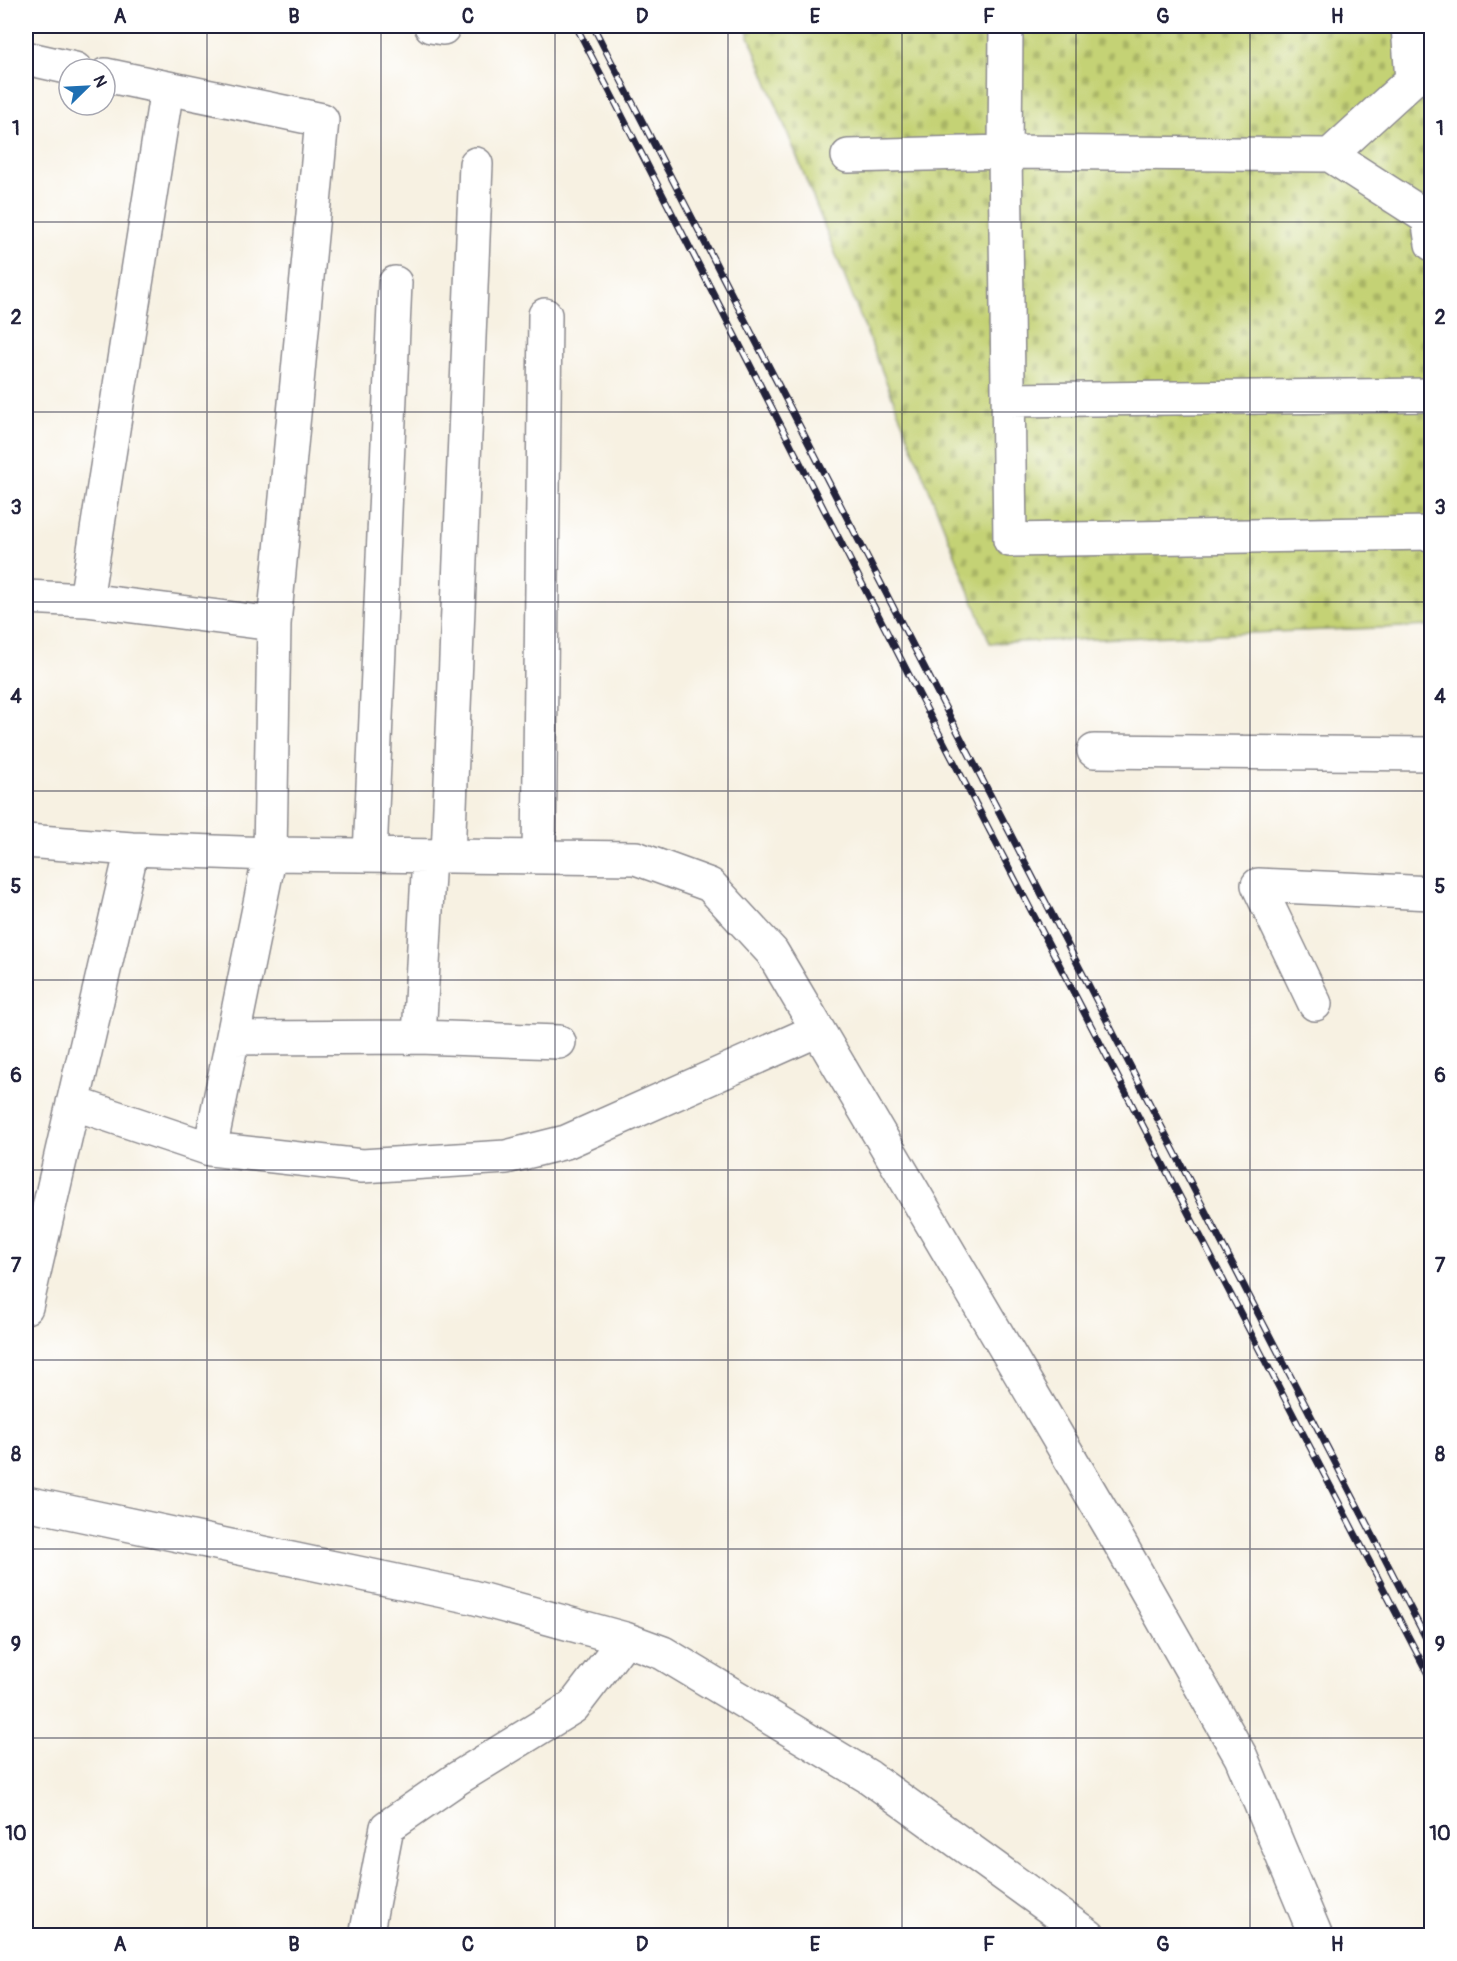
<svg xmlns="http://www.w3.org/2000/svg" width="1457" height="1961" font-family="Pangolin,sans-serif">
<defs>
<pattern id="cemetery-stones" width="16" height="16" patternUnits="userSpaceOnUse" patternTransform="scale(1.5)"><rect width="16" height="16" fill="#c4d274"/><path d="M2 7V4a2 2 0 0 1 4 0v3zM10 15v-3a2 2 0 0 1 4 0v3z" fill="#a8b465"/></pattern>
</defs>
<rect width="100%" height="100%" fill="#fff"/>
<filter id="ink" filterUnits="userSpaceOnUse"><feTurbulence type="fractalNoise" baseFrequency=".0167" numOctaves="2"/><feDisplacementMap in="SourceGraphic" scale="12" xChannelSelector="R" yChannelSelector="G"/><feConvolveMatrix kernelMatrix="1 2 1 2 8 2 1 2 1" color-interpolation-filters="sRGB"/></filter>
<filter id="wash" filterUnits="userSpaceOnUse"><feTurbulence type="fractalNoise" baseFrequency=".008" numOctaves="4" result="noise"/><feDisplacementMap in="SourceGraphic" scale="24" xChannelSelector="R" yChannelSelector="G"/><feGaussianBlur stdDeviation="1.35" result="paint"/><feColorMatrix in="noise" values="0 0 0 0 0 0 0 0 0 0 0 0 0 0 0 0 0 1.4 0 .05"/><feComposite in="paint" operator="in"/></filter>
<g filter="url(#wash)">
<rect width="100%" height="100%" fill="#f7f1e2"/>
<path fill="url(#cemetery-stones)" stroke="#737a58" stroke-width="1.5" d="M745,26H1431V626L990,643Z"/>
</g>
<g filter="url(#ink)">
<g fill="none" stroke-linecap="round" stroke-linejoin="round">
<defs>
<path id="minor" d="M431,26L443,28
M1006,26L1005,152L1010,540L1432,533
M1408,26L1412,80
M26,58L75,69
M105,75L322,120L274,624L270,854L210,1149
M1412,80L1330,155L1428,218L1432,244
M848,156L1005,152L1330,155
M1010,400L1432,395
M26,597L86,600L274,624
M86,600L167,88
M1094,751L1432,754
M26,841L132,849L270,854L636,858L710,885L772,952L1110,1526L1241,1757L1316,1936
M370,855L395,283
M448,856L476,164
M539,857L545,315
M1315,1004L1258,885L1432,893
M419,1037L429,856
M233,1038L419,1037L559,1042
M73,1103L210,1149L362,1166L506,1157L566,1142L818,1030
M26,1307L132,849
M26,1503L472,1597L625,1639L663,1653L869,1777L1089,1936
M366,1936L387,1827L458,1778L573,1707L625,1639"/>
</defs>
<use href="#minor" stroke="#8c8a8e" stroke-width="36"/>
<use href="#minor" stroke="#fff" stroke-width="33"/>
<defs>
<path id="rail" d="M576,26L927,710L1432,1682
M593,26L1432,1650"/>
</defs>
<use href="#rail" stroke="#22223b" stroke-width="7"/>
<use href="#rail" stroke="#fff" stroke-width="4.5" stroke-dasharray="14" stroke-linecap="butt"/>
</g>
</g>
<path fill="none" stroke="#22223b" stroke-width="1.5" stroke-opacity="0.55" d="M207,26V1936M381,26V1936M555,26V1936M728,26V1936M902,26V1936M1076,26V1936M1250,26V1936M26,222H1432M26,412H1432M26,602H1432M26,791H1432M26,980H1432M26,1170H1432M26,1360H1432M26,1549H1432M26,1738H1432"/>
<rect width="1457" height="1961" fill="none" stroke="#fff" stroke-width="66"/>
<g transform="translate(87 87) rotate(66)"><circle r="28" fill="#ffffff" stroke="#a7a7b1" stroke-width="1.5"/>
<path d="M0-4.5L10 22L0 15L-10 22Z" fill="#1f6fb2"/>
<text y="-9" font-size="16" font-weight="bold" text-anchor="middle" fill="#22223b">N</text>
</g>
<rect x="33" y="33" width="1391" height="1895" fill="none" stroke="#22223b" stroke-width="2"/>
<g font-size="20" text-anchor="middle" font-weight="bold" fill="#22223b">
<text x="120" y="23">A</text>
<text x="294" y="23">B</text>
<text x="468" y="23">C</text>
<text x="642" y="23">D</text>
<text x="815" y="23">E</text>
<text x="989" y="23">F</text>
<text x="1163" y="23">G</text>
<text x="1337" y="23">H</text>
<text x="16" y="135">1</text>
<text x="1440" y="135">1</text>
<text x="16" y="324">2</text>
<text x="1440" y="324">2</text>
<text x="16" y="514">3</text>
<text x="1440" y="514">3</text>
<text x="16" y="703">4</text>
<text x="1440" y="703">4</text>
<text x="16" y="893">5</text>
<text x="1440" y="893">5</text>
<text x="16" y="1082">6</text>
<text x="1440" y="1082">6</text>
<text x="16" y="1272">7</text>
<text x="1440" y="1272">7</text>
<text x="16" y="1461">8</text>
<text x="1440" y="1461">8</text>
<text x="16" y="1651">9</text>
<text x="1440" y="1651">9</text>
<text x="16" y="1840">10</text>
<text x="1440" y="1840">10</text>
<text x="120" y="1951">A</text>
<text x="294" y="1951">B</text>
<text x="468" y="1951">C</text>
<text x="642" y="1951">D</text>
<text x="815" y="1951">E</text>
<text x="989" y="1951">F</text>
<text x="1163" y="1951">G</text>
<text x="1337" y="1951">H</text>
</g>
</svg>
